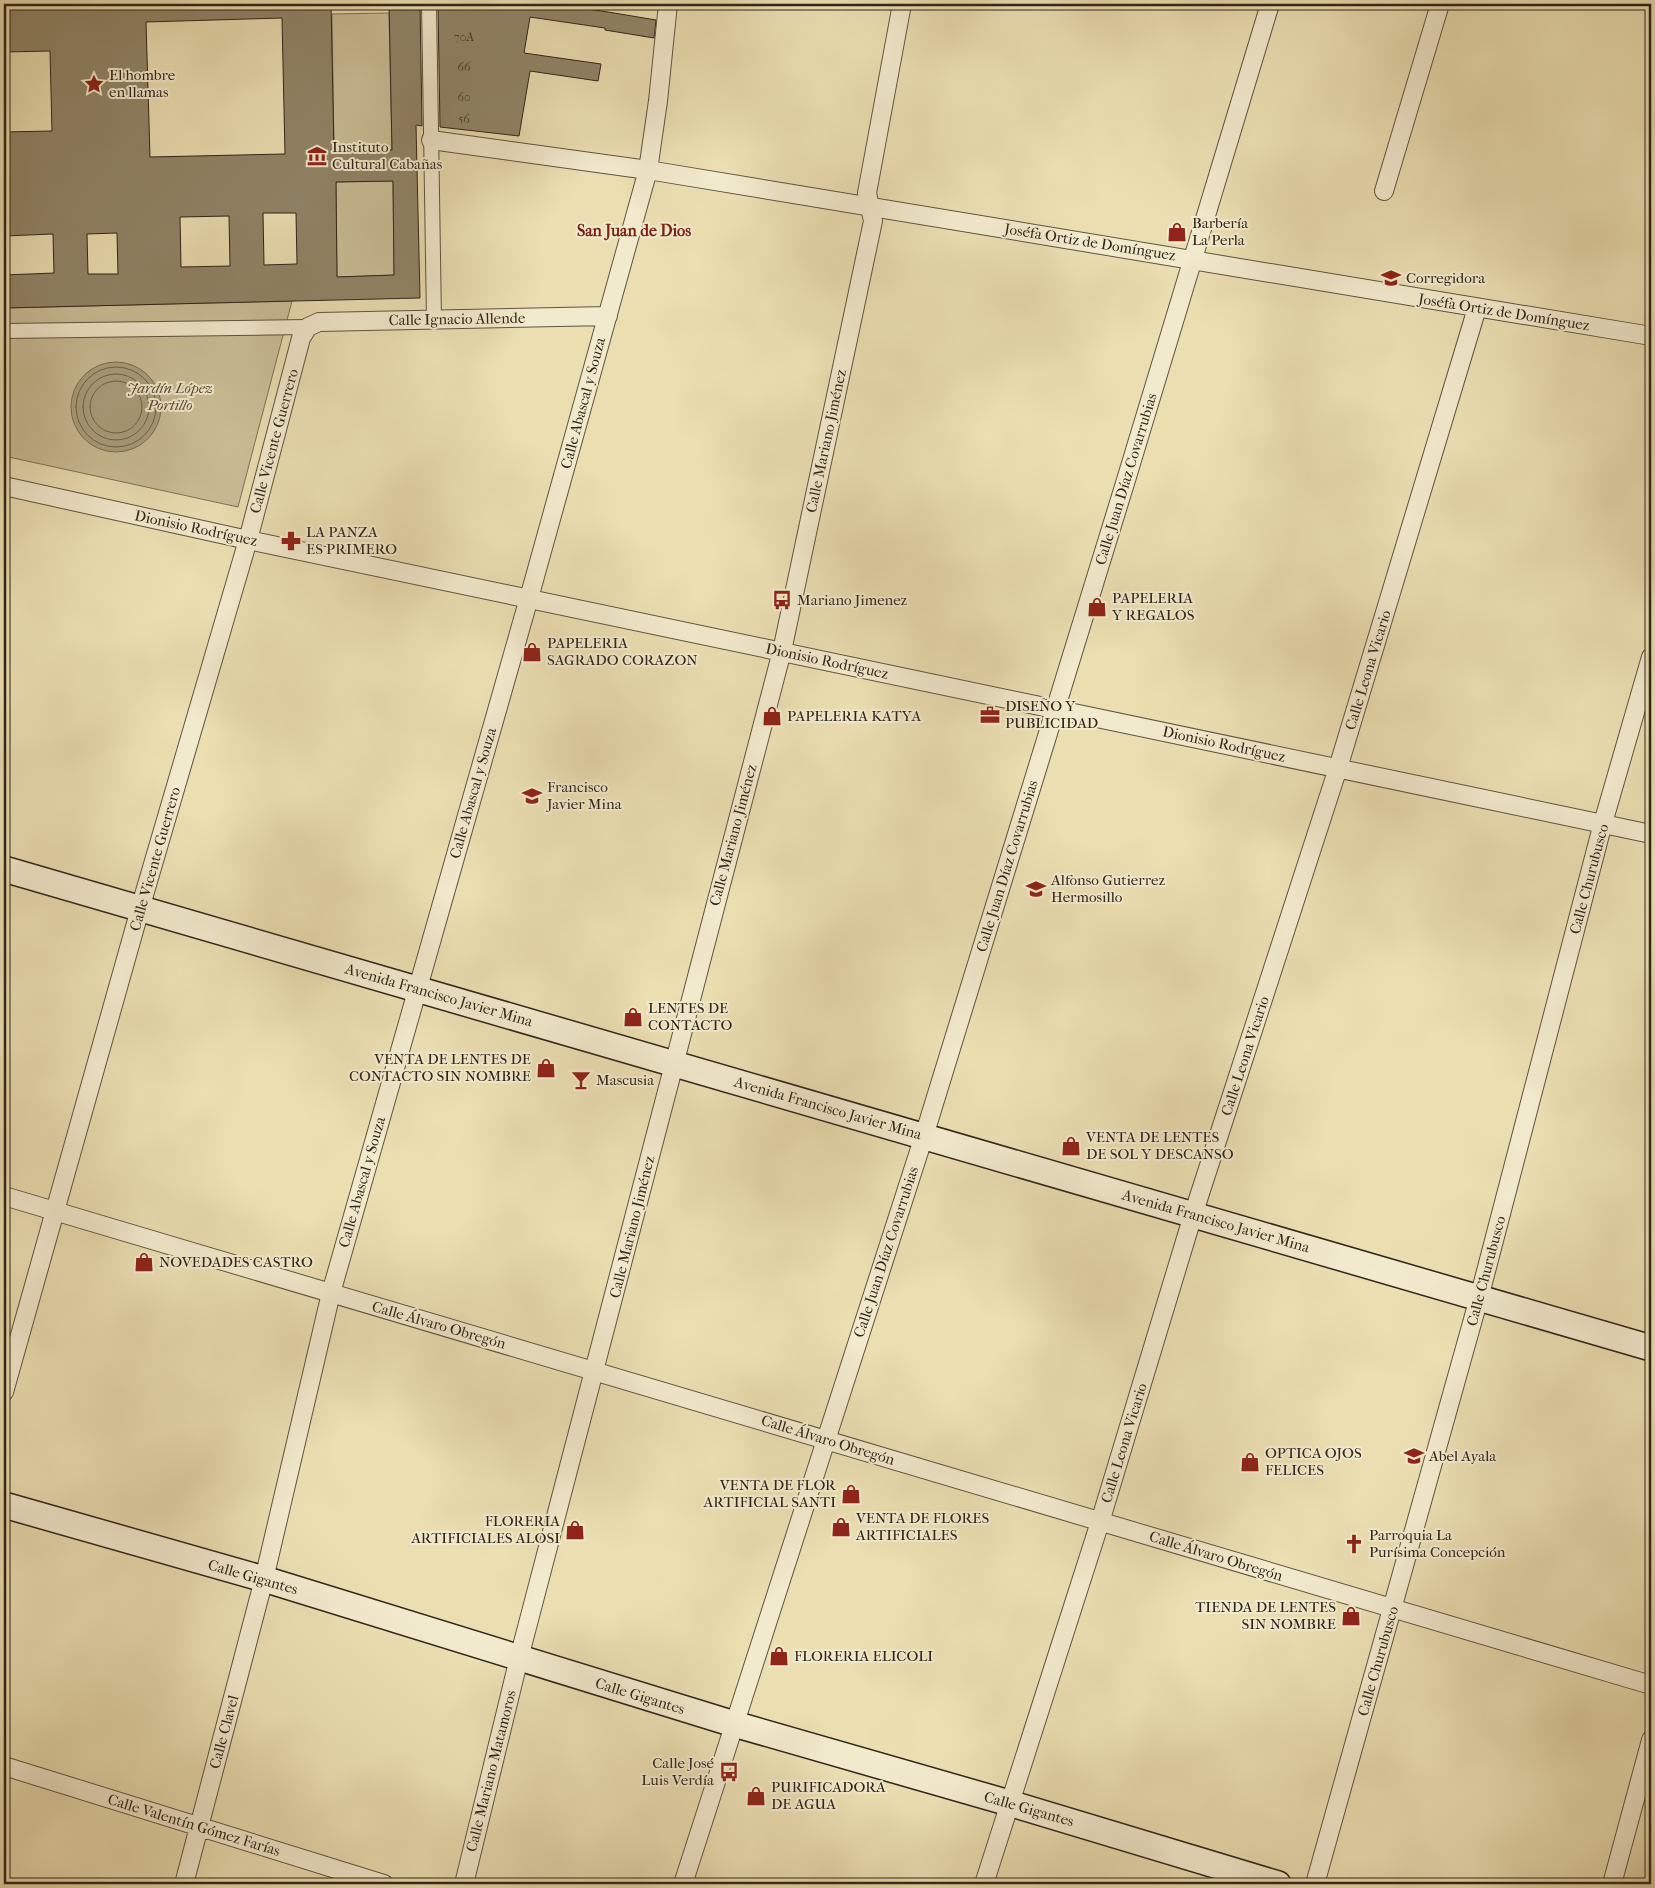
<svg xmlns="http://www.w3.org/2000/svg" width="1655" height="1888" font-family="'IM FELL French Canon',serif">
<rect width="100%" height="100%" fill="#ebdfb2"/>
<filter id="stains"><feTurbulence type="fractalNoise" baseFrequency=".004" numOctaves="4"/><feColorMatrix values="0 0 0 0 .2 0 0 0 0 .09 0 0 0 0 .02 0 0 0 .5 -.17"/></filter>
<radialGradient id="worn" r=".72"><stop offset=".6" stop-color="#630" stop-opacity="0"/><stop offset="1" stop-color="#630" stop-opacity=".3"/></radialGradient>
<path fill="#cbbf98" stroke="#7d7258" d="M389,13L392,150L334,151L332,14Z
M393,181L394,275L337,277L336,182Z
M292,301L238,507L4,456V308Z"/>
<path fill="#aba07e" stroke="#796f56" d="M71 407a45 45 0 1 1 90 0a45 45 0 1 1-90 0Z"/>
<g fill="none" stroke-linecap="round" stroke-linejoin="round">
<path stroke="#6d624c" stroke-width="1" d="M76 407a40 40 0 1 1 80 0a40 40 0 1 1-80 0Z
M83 407a33 33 0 1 1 66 0a33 33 0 1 1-66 0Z
M90 407a26 26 0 1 1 52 0a26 26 0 1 1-52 0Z"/>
</g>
<path fill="#918669" stroke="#2f2519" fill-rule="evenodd" d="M4,4H53V9L141,8V4H331L334,151L392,150L389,4H420L422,126L416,125L420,298L4,308V275L54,273L53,234L4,236V132L52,131L50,51L4,52ZM282,18L285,154L150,157L146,22ZM393,181L394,275L337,277L336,182ZM263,213H296L297,264L264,265ZM229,216L230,266L181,267L180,217ZM117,233L118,274H88L87,234Z
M438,4H554L608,12L656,20L654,38L605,30V28L530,17L524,53L601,64L598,81L530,71L519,136L440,127Z"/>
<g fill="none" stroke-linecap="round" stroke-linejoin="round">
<defs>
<path id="pedestrian" d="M429,4L434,320
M4,331L308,327"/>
<path id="minor" d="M431,140L648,170L1651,336
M1384,191L1440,4
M4,486L248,540L1651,834
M4,1196L1651,1685
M4,1392L144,895L248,540L301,338L308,327L319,322L608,316
M4,1766L384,1884
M184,1884L264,1579L331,1293L529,598L648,170L658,101L668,4
M464,1884L519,1658L782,651L873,221L867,193L902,4
M683,1884L924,1136L1126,480L1270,4
M984,1884L1100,1522L1193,1215L1338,768L1477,308
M1315,1884L1479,1298L1603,823L1651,657
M1612,1884L1651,1740"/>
<path id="secondary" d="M4,869L1651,1348
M4,1505L264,1579L734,1724L1009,1803L1278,1884"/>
</defs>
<use href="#pedestrian" stroke="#5e543f" stroke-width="16"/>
<use href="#minor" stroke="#5e543f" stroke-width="20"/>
<use href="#secondary" stroke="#2f2519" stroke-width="28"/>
<use href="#pedestrian" stroke="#f2eacd" stroke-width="14"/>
<use href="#minor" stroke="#f2eacd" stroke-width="18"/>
<use href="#secondary" stroke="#f2eacd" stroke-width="25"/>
</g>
<defs>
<symbol id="sight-bare" viewBox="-9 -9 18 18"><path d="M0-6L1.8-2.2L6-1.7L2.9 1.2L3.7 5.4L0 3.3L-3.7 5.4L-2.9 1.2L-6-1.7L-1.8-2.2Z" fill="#8f2418" stroke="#f2eacd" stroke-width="2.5" paint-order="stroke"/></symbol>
<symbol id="museum-bare" viewBox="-9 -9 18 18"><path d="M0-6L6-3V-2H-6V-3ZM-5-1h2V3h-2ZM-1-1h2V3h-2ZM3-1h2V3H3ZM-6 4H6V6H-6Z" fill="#8f2418" stroke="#f2eacd" stroke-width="2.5" paint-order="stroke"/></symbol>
<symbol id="shop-bare" viewBox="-9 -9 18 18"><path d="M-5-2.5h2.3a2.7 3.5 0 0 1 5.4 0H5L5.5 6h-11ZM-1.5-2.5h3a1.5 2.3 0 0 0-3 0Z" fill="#8f2418" stroke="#f2eacd" stroke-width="2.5" paint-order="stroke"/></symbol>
<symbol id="school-bare" viewBox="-9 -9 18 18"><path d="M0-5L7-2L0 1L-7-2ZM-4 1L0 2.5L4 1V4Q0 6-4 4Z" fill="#8f2418" stroke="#f2eacd" stroke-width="2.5" paint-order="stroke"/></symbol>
<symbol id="pharmacy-bare" viewBox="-9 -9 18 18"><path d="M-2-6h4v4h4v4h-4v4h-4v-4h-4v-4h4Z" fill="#8f2418" stroke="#f2eacd" stroke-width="2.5" paint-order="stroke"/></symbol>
<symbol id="bus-bare" viewBox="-9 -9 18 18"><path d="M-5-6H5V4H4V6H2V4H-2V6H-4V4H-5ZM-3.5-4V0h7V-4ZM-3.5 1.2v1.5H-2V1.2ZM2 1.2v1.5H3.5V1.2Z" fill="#8f2418" stroke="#f2eacd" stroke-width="2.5" paint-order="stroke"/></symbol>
<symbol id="office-bare" viewBox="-9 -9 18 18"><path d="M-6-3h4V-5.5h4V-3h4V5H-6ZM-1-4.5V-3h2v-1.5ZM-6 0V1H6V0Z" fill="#8f2418" stroke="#f2eacd" stroke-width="2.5" paint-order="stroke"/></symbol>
<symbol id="bar-bare" viewBox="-9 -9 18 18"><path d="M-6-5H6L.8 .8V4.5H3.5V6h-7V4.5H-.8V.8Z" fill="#8f2418" stroke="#f2eacd" stroke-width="2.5" paint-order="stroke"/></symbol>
<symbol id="church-bare" viewBox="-9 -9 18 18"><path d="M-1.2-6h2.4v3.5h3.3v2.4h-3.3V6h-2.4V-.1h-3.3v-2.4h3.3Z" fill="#8f2418" stroke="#f2eacd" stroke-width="2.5" paint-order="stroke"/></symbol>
</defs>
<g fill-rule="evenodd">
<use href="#sight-bare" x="80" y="70" width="28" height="28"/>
<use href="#museum-bare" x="303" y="142" width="28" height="28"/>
<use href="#shop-bare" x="1163" y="218" width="28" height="28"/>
<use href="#school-bare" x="1377" y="264" width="28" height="28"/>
<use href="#pharmacy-bare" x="277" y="527" width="28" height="28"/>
<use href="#bus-bare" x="768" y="586" width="28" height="28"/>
<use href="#shop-bare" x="1083" y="593" width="28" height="28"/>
<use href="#shop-bare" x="518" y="638" width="28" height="28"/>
<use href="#office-bare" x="976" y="701" width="28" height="28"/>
<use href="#shop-bare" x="758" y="702" width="28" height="28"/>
<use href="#school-bare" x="518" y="782" width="28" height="28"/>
<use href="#school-bare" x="1022" y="875" width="28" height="28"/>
<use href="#shop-bare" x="619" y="1003" width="28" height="28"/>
<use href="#shop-bare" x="532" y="1054" width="28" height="28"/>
<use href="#bar-bare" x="567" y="1066" width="28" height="28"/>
<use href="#shop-bare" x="1057" y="1132" width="28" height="28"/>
<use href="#shop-bare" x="130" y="1248" width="28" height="28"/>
<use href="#school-bare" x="1400" y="1442" width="28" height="28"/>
<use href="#shop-bare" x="1236" y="1448" width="28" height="28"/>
<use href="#shop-bare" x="837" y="1480" width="28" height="28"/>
<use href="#shop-bare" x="827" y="1513" width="28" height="28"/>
<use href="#shop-bare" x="561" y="1516" width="28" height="28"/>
<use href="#church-bare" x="1340" y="1530" width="28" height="28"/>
<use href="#shop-bare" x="1337" y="1602" width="28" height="28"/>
<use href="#shop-bare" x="765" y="1642" width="28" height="28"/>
<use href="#bus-bare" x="715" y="1758" width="28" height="28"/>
<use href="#shop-bare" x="742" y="1782" width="28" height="28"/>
</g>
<g text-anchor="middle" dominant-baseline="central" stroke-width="4" stroke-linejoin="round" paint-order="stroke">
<g font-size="12" fill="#483d2d">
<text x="464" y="37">70A</text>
<text x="464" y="67">66</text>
<text x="464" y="97">60</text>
<text x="464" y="119">56</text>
</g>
<g font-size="15" fill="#2f2519" stroke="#f2eacd" text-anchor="start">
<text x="109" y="75">El hombre<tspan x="109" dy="17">en llamas</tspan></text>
<text x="332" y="147">Instituto<tspan x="332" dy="17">Cultural Cabañas</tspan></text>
<text x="1192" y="223">Barbería<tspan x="1192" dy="17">La Perla</tspan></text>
<text x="1406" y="278">Corregidora</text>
<text x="306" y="532">LA PANZA<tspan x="306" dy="17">ES PRIMERO</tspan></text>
<text x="1112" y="598">PAPELERIA<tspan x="1112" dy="17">Y REGALOS</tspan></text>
<text x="797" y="600">Mariano Jimenez</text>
<text x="547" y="643">PAPELERIA<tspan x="547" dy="17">SAGRADO CORAZON</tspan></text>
<text x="1005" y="706">DISEÑO Y<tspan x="1005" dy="17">PUBLICIDAD</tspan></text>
<text x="787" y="716">PAPELERIA KATYA</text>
<text x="547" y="787">Francisco<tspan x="547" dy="17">Javier Mina</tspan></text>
<text x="1051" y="880">Alfonso Gutierrez<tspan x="1051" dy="17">Hermosillo</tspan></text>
<text x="648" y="1008">LENTES DE<tspan x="648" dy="17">CONTACTO</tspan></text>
<text x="531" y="1059" text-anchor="end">VENTA DE LENTES DE<tspan x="531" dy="17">CONTACTO SIN NOMBRE</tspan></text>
<text x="596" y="1080">Mascusia</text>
<text x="1086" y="1137">VENTA DE LENTES<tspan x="1086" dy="17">DE SOL Y DESCANSO</tspan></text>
<text x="159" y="1262">NOVEDADES CASTRO</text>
<text x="1265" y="1453">OPTICA OJOS<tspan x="1265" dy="17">FELICES</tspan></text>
<text x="1429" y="1456">Abel Ayala</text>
<text x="836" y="1485" text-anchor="end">VENTA DE FLOR<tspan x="836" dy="17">ARTIFICIAL SANTI</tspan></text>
<text x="856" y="1518">VENTA DE FLORES<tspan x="856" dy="17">ARTIFICIALES</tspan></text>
<text x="560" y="1521" text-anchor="end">FLORERIA<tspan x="560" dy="17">ARTIFICIALES ALOSI</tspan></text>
<text x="1369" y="1535">Parroquia La<tspan x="1369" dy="17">Purísima Concepción</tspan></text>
<text x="1336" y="1607" text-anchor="end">TIENDA DE LENTES<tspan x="1336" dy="17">SIN NOMBRE</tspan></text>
<text x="794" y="1656">FLORERIA ELICOLI</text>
<text x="714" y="1763" text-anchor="end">Calle José<tspan x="714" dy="17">Luis Verdía</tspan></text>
<text x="771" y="1787">PURIFICADORA<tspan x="771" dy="17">DE AGUA</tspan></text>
</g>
<g font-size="15" fill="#2f2519" stroke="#f2eacd">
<text transform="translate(1090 242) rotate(9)">Joséfa Ortiz de Domínguez</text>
<text transform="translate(1504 312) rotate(9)">Joséfa Ortiz de Domínguez</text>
<text transform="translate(457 319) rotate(-1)">Calle Ignacio Allende</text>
<text transform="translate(583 403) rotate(-75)">Calle Abascal y Souza</text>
<text transform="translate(274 441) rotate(-75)">Calle Vicente Guerrero</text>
<text transform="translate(826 441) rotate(-78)">Calle Mariano Jiménez</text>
<text transform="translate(1126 479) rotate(-73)">Calle Juan Díaz Covarrubias</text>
<text transform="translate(196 528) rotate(12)">Dionisio Rodríguez</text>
<text transform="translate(827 661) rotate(12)">Dionisio Rodríguez</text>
<text transform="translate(1368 670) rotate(-73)">Calle Leona Vicario</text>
<text transform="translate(1224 744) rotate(12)">Dionisio Rodríguez</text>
<text transform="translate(473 793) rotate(-74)">Calle Abascal y Souza</text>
<text transform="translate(733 835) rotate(-75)">Calle Mariano Jiménez</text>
<text transform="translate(155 859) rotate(-74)">Calle Vicente Guerrero</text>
<text transform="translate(1007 866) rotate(-73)">Calle Juan Díaz Covarrubias</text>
<text transform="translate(1589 879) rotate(-75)">Calle Churubusco</text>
<text transform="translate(439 995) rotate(16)">Avenida Francisco Javier Mina</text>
<text transform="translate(1245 1056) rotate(-72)">Calle Leona Vicario</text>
<text transform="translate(828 1108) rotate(16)">Avenida Francisco Javier Mina</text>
<text transform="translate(362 1182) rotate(-74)">Calle Abascal y Souza</text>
<text transform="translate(1216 1221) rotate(16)">Avenida Francisco Javier Mina</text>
<text transform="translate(632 1227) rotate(-76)">Calle Mariano Jiménez</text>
<text transform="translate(886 1252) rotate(-72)">Calle Juan Díaz Covarrubias</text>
<text transform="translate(1486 1271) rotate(-75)">Calle Churubusco</text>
<text transform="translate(439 1325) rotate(16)">Calle Álvaro Obregón</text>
<text transform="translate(828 1440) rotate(17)">Calle Álvaro Obregón</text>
<text transform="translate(1124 1443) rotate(-73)">Calle Leona Vicario</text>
<text transform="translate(1216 1556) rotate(17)">Calle Álvaro Obregón</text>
<text transform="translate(253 1577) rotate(16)">Calle Gigantes</text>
<text transform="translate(1378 1661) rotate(-74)">Calle Churubusco</text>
<text transform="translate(640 1696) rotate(17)">Calle Gigantes</text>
<text transform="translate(224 1732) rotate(-75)">Calle Clavel</text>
<text transform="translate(491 1771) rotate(-76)">Calle Mariano Matamoros</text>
<text transform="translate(1029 1809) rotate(16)">Calle Gigantes</text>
<text transform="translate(194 1825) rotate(17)">Calle Valentín Gómez Farías</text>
</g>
<g font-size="15" font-style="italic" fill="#564c39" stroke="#f2eacd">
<text x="170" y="388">Jardín López<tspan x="170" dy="17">Portillo</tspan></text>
</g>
<g font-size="16" font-weight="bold" fill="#7a1f14" stroke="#f2eacd">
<text x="634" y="230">San Juan de Dios</text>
</g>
</g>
<rect width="1655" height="1888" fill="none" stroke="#ebdfb2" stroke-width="20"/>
<rect x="5" y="5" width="1645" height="1878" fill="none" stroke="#2f2519" stroke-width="2.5"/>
<rect x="10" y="10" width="1635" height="1868" fill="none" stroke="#2f2519"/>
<rect width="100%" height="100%" filter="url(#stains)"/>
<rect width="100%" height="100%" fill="url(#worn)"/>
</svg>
